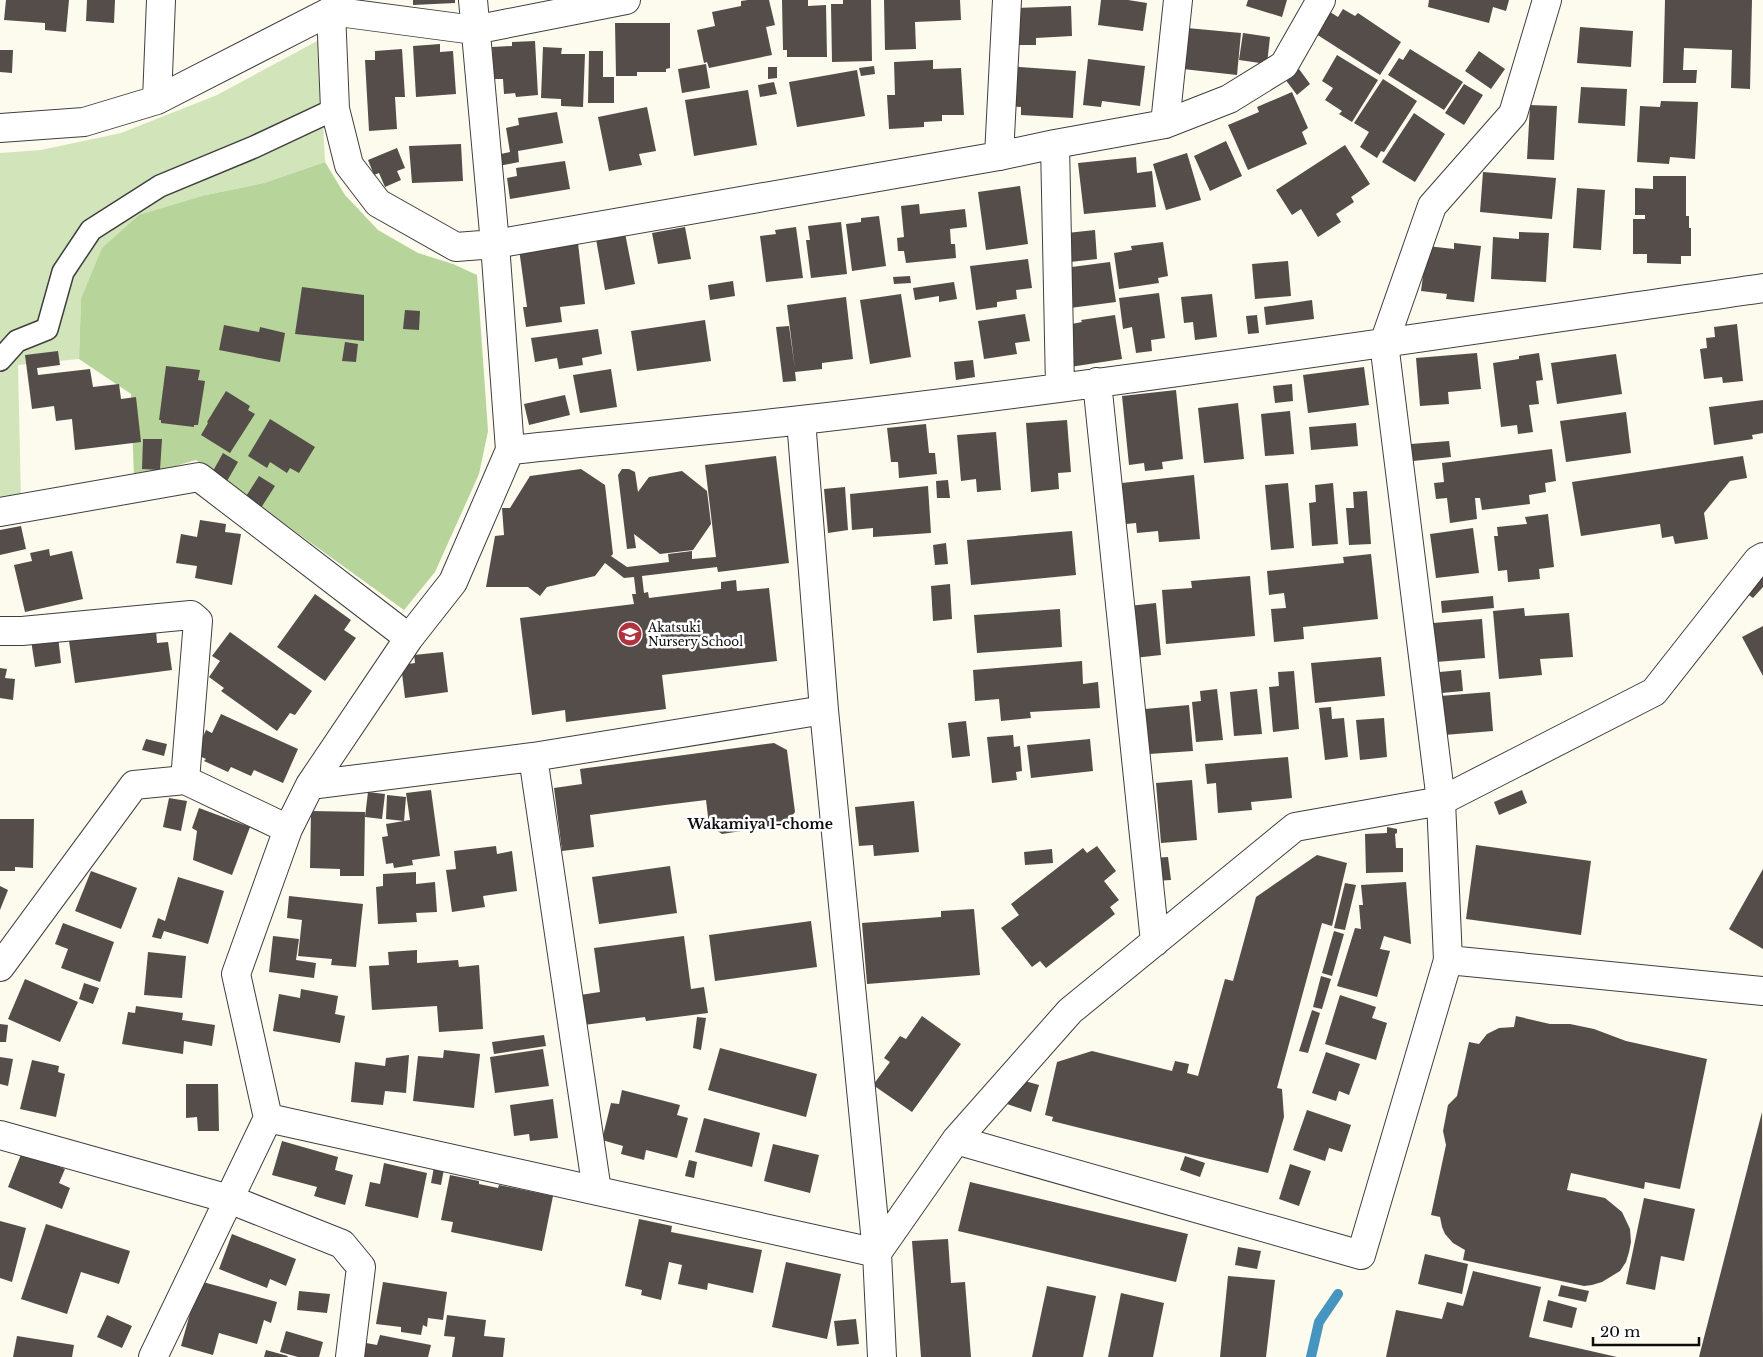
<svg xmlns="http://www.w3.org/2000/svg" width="1763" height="1357" font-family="'Libre Baskerville',serif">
<rect width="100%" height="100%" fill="#fdfaee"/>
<path fill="#d2e5ba" d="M319,40L325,162L264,183L206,195L81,299L79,359L18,365L21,499L0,502V153L41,150L121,133L217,95Z"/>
<path fill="#b7d49b" d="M325,162L345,195L378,230L418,253L453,264L477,275L488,431L479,474L435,572L404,610L196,460L134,478L131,394L79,359L81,299L102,248L139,215L206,195L264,183Z"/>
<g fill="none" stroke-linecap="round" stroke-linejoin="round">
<path stroke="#4595c0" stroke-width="10" d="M1311,1357L1319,1322L1338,1294"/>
</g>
<path fill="#544d4a" d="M6,0H69L66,32L45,30V23L4,20Z
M87,0H115L114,23L86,21Z
M413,0H455V3L413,5Z
M748,0H769L775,25L766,27L772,55L709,68L707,62L704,63L697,30L715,26L712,12L741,6V1Z
M782,0H808V6L826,5L827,57H787V50H783Z
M843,0H871L872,61L832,62L831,4H843Z
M884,0H960L961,20L915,22L916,49L885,50Z
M1101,0H1128L1147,3L1143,31L1098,25Z
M1248,0H1287L1282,17L1246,6Z
M1429,0H1509L1506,11L1493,7L1489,23L1428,7Z
M1665,0H1752L1750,89L1731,88L1732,50L1684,48L1683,70H1697L1696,83H1663Z
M1071,6L1072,36L1036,38V45H1015L1014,8Z
M1343,9L1355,16L1358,13L1401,42L1380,75L1316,34L1330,12L1338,17Z
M615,23H670V68L666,69V72H637V76H616Z
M1580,27L1633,31L1631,67L1577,63Z
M1187,28L1241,33L1237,75L1183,69Z
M1243,33L1270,37L1267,64L1239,60Z
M535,41L538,95L516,97L515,93L504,94L503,79H494L492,47L512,46V42Z
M440,44V52L453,51L456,94L416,97L413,46Z
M543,47L562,48L561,54H585L583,107L561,106V99L541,98Z
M402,49L405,97H395L397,129L369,131L365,60H375V51Z
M1410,49L1463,82L1444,110L1388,75L1399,58L1403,60Z
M0,50H13L12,73L0,72Z
M589,51H603V77H614V103H588Z
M1479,51L1505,69L1491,89L1465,71Z
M1337,55L1378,80L1352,122L1339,114L1342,111L1325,100L1333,88L1322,81Z
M1088,59L1145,66L1140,106L1102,101L1101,107L1083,105Z
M933,60V69L961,68L964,115H942V121L924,122V127L889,129L887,95H895L894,62Z
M706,64L710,88L682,93L678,69Z
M874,66L875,74L861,76L859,68Z
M1004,66L1076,71L1073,118L1021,115V107L1002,106Z
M768,67H777V78L768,79Z
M1299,69L1310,84L1297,95L1285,79Z
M857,70L865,116L797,127L789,82Z
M1383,79L1417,101L1384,152L1381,151L1377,158L1360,147L1369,132L1354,123Z
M774,82L777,94L760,97L758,85Z
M1464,84L1483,95L1464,125L1445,113Z
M1581,87L1627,89L1625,126L1578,123Z
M748,90L757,145L694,156L685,100Z
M1292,92L1308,128L1302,132L1307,144L1248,170L1228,125L1259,112L1257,107Z
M1661,101L1698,102L1695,159L1670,157L1669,164L1637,162L1640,106L1660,107Z
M1530,105L1557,106L1554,160L1527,159Z
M647,107L656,151L639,154L642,165L609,171L598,117Z
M557,112L563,143L518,151L519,162L494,167L492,156L510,152L506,128L519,125L518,118Z
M1414,113L1445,134L1415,182L1382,162Z
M1226,141L1242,176L1210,191L1194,156Z
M461,144L463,181L412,183L409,146Z
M1345,145L1370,184L1351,197L1354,202L1336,214L1341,222L1318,237L1301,209L1292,215L1276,190Z
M397,148L405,168L397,171L401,180L385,187L379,173L374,175L368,160Z
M1187,153L1201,200L1166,210L1153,164Z
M1136,157L1137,173L1152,171L1156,207L1084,214L1078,163Z
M565,161L570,189L510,199L507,178L517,176L516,168Z
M1483,172L1556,178L1552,219L1480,212Z
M1653,176H1686V216H1689V228H1691V256H1681V264L1647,263V254H1633V219H1645V215H1635V188L1653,189Z
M1020,186L1028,244L986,250L978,192Z
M1577,188L1605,190L1601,250L1573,248Z
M919,204L920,214L965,209L967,227L950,229L951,244H955L956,258L906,263L904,251H898L897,238L904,237L901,206Z
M879,216L886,266L852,271L846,224L861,222V218Z
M841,222L847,274L811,278L806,240H810L808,226Z
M685,227L691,259L658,264L652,233Z
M796,227L803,278L766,282L760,236L776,234L775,230Z
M1095,230L1097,259L1070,262L1067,233Z
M1519,232L1549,233L1546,282L1491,279L1493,237L1519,239Z
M625,233L635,284L605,290L596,239Z
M1163,242L1168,276L1158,278L1159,283L1119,289L1114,253L1132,250L1131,246Z
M578,243L585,304L560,307L562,322L526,327L523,307H527L519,249Z
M1454,243L1481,246L1474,302L1446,299L1447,294L1421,291L1427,246L1454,249Z
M1028,259L1032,288L1016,290L1017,299L997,302V307L976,310L970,266Z
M1288,261L1291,296L1255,299L1252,264Z
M1110,262L1116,302L1070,308L1064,268Z
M910,276L911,283L894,284L893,277Z
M733,281L735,296L710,300L708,285Z
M954,282L957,299L939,302V296L915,300L913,288Z
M302,287L364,295V341L295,334Z
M1159,293L1165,338L1151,340L1152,351L1136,353L1132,327L1123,329L1119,298Z
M901,294L911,357L870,364L860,300Z
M1212,294L1217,337L1195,340L1193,322L1184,323L1181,297Z
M846,297L853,359L822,363V369L795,372L796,381L783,382L776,327L789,326L795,369L787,305Z
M1312,300L1314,319L1266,325L1264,307Z
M405,310L420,311L419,330L403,329Z
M1025,314L1030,341L1015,343L1017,354L984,359L978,321Z
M1115,315L1122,359L1070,367L1061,326L1082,322L1081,320Z
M1257,315L1259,333L1248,334L1246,316Z
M705,320L711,361L637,371L631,331Z
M1737,324L1743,381L1723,383L1722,377L1704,379L1700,349L1707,348L1706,338L1715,337L1714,327Z
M224,325L259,332L260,327L285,333L280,362L219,350Z
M598,329L602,354L582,358L583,365L559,369L557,358L535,362L531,338Z
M345,342L358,344L356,362L342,361Z
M58,351L60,365L37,368L38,375L90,369L93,387L119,384L121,399L136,397L141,442L75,450L72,419L56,421L54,406L32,409L25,355Z
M1477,353L1481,389L1448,392L1449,404L1420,406L1416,358Z
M1539,353L1543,380L1536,381L1539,404L1529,405L1533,432L1518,434L1517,425L1501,427L1493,363L1519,359V356Z
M1616,354L1622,394L1557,404L1551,363Z
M973,360L975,377L956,380L954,362Z
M166,366L200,370L198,380L205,381L198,425H194V427L161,423V420H159Z
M1364,367L1369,405L1308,413L1303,375Z
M611,369L617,407L580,413L573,375Z
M1292,384L1293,401L1275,403L1273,386Z
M1176,390L1183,459L1162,462L1163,469L1145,471L1144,463L1129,465L1122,396Z
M226,391L250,406L248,410L255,414L230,453L201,435L208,423L207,422Z
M565,395L570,415L529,425L524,404Z
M1763,400V433L1752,435L1753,439L1714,445L1709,407Z
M1238,403L1244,459L1204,463L1198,408Z
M1290,411L1294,454L1265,456L1261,414Z
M1626,412L1631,453L1566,462L1560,421Z
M270,419L315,447L299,473L290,468L287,473L270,462L267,468L248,456Z
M1067,420L1071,472L1058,473L1059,489L1031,492L1026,423Z
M1356,423L1358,446L1311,450L1309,427Z
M926,424L929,453H935L937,474L899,478L898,462H891L887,428Z
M996,432L1001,490L977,492L976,479L961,481L957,435Z
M143,439H162L160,470L142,469Z
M1449,441L1451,457L1413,461L1411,444Z
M1552,449L1556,481L1545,483L1546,492L1529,495L1530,504L1482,510L1480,498H1475L1477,519L1450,523L1447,498L1436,499L1434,483L1444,482L1442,463Z
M223,453L238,462L223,488L208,480Z
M776,456L789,563L718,572L717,567L642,576L644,593L648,592L649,598L721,589V582L736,580L737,591L769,588L777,661L662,675L666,709L566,722L565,710L532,715L520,618L634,604L632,594H636L634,577L624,578L605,563L595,576L547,587L540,596L528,587H486L495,536L504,535L502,508H510L530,476L581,469L605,485L613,554L611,556L627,567L669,562L668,554L692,551V559L716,557L705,465Z
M1743,456L1747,478L1730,481L1704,513L1708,539L1675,544L1673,536L1662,538L1660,524L1581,536L1572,482Z
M622,469H629L635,472L638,492L649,477L682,471L707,491L711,524L693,550L660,554L634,534L636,548L627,549L618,475Z
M1194,475L1200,539L1159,542L1158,531L1137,533L1136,523L1126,524L1122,483Z
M259,476L275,486L259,511L243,501Z
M948,480L950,498H937L936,481Z
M1288,483L1294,548L1271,550L1265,485Z
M1333,483L1338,544L1312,546L1309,503L1316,502L1315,485Z
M928,486L931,533L873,537V528L852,530L850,494Z
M845,487L848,530L828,533L824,489Z
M1367,491L1371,544L1349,545L1346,508H1354L1353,492Z
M1548,514L1554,567L1539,569L1540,579L1508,582L1507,570L1498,571L1494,536H1498L1497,527L1527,524L1525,517Z
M200,520L226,524L225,532L241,534L232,585L195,578L197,566L176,563L181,534L197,537Z
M21,526L26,549L0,555V530Z
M1473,528L1479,573L1436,578L1430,534Z
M1072,531L1076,575L971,585L967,540Z
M946,543L948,564L935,565L933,545Z
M49,549L50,556L72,551L83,599L25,612L14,565L32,561L30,553Z
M1371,554L1378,619L1303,627L1304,639L1274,642L1271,609L1286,608L1284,593L1269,595L1267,571L1344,563L1343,557Z
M1763,572V587L1753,598L1746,593Z
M1250,576L1255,636L1166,644L1162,590L1192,588L1191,581Z
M950,584L952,619L933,621L931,586Z
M315,594L351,620L344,630L356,638L325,681L277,647Z
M1493,596L1494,608L1442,613L1441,601Z
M1156,603L1161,655L1134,658L1129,606Z
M1524,608L1525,616L1569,613L1573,657L1540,659L1542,675L1499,679L1493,611Z
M1060,609L1062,647L977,653L974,615Z
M1482,619L1485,658L1436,662L1433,623Z
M1763,626V676L1742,637Z
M156,630L157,643L168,642L172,670L75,683L69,641Z
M230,632L312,691L295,715L290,713L277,731L221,691L224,688L209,677L220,661L212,656Z
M58,636L61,663L35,667L31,640Z
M443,652L448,692L405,698L401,665L415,663L414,655Z
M1381,657L1385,696L1315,703L1311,663Z
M1082,661L1083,684L1098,682L1100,708L1030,712L1031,718L1001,721L999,699L975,701L973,670Z
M0,668L7,669L5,678L15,679L13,700L0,698Z
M1461,670L1463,691L1431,694L1429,673Z
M1294,671L1299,729L1273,732L1269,687L1279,686L1278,672Z
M1217,689L1223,740L1196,742L1192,702L1201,701L1200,691Z
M1257,689L1262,734L1234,736L1230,692Z
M1490,692L1493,731L1444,735L1440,696Z
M1189,705L1193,751L1149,754L1145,709Z
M1331,707L1332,719L1344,718L1348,757L1325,760L1319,708Z
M221,714L298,749L283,783L254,770L251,776L231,767L228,772L204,761L206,759L195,754L206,730L212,733Z
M1384,718L1387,757L1360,760L1356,720Z
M966,721L970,756L952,758L948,723Z
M1013,735L1014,747L1020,746L1022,771L1016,772L1017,780L992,783L987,737Z
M146,739L167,744L164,756L142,750Z
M1090,739L1093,771L1031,778L1027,745Z
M774,743L787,750L795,812L786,824L722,834L709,825L706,800L665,805L590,815L594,847L562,851L554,788L582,784L580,769Z
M1288,757L1292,798L1251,802L1252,810L1218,813L1216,783L1207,784L1205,764Z
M1192,780L1197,840L1161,843L1156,783Z
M431,790L440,856L412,860L413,865L394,868L393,863L386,864L382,837L388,836L386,824L410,820L406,793Z
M1522,790L1527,803L1499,815L1494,802Z
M368,792L385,794L382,819L365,817Z
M387,795L406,797L404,821L386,819Z
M169,798L187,801L181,831L163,827Z
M914,801L919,852L874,856L873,845L859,846L855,807Z
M199,808L250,827L232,875L193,860L197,831L192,828Z
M311,811L365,812L364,876H340V869L310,868Z
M0,819H34L33,868L15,867V871H0Z
M1387,827L1397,829V833L1395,834L1396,848H1403V872L1366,873L1365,834L1387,833Z
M1476,845L1591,861L1581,935L1466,919Z
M496,846L497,854L512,851L517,891L483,896L485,907L452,912L446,870L456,869L454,851Z
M1097,846L1116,871L1104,881L1119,900L1110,907L1115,914L1046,968L1040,961L1032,967L1001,928L1019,915L1011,904L1083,848L1087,853Z
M1052,849L1053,863L1025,865L1024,852Z
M1317,855L1347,863L1332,926L1322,923L1277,1088L1282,1089L1284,1117L1268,1173L1088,1130L1052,1121L1053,1117L1045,1115L1057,1062L1092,1051L1172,1071L1175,1061L1189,1064L1187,1073L1198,1076L1225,979L1233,981L1256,897Z
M1168,857L1171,880L1154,881L1152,858Z
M670,866L677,913L599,924L592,877Z
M1763,869V949L1729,929Z
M91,871L137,888L121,929L75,911Z
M416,872V884L435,882L437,912L416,913L417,922L378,924L376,887L383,886V874Z
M178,877L224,891L208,944L164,931L161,939L152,937L158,918L165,921Z
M1406,882L1411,944L1384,936L1380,949L1390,951L1377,997L1337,986L1355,928L1361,929L1359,905H1363L1361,885Z
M1345,883L1356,885L1345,930L1334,928Z
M0,886L8,890L0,910Z
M289,896L363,904L356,967L331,965L332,959L298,956L302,920L287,918Z
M974,909L980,975L867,984L862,923L941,917V911Z
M811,921L817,967L715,981L709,935Z
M63,923L114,942L100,982L61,968L68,949L55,944Z
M1334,931L1344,934L1332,976L1322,973Z
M273,936L299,939L296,960L316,963L314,978L269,972Z
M684,936L691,989L704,987L708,1013L646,1021L645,1017L584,1025L580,995L600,992L594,948Z
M417,950V963L458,960L459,967L479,965L483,1029L439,1032L437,1006L372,1010L369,966L389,965L388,952Z
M148,952L186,956L182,998L144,995Z
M1321,976L1331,979L1322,1009L1313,1007Z
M25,979L78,1002L60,1042L8,1019Z
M84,983L99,988L93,1004L79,999Z
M301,989L338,996L335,1014L345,1016L340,1043L273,1031L279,994L300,998Z
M1340,995L1376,1007L1372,1018L1387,1023L1376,1060L1325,1044Z
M136,1006L183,1013L182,1020L215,1025L212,1046L184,1041L183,1054L122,1044L128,1012L135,1013Z
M1312,1010L1320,1013L1308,1053L1299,1051Z
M922,1016L961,1044L912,1112L873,1085L890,1062L884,1058L900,1036L906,1039Z
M1516,1016L1550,1024H1570L1594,1029L1626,1041L1707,1059L1680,1189L1645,1182L1644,1189L1571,1173L1567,1190L1605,1198L1622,1212L1630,1229L1631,1242L1629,1252L1626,1262L1620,1271L1602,1282L1592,1285L1584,1286L1463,1260L1465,1250L1453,1243L1445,1234L1442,1227L1440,1217L1431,1215L1446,1145L1443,1131L1448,1105L1457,1096L1469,1042L1479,1044L1487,1034L1499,1028L1514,1027Z
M697,1017L706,1018L701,1050L693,1048Z
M0,1024L8,1025L6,1042H0Z
M544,1035L546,1046L494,1054L492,1042Z
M720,1048L817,1074L806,1117L708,1090Z
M543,1049L549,1086L495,1093L490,1057Z
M444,1050L480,1054L474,1108L413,1101L418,1056L443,1058Z
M1326,1052L1360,1064L1349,1095L1339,1091L1336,1101L1312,1093Z
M409,1055L406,1093L385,1091L383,1105L351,1102L355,1062L385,1066L386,1058Z
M0,1057L13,1059L8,1086L0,1084Z
M32,1060L59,1066L58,1072L65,1074L56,1117L20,1109Z
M1025,1081L1039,1085L1031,1112L1007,1104L1011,1093Z
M186,1084H218L219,1131H198L197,1117L186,1118Z
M622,1090L680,1105L677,1115L688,1118L677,1158L646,1150L644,1160L621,1154L623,1146L602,1140L611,1103L619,1104Z
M553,1099L558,1138L530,1141L529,1134L514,1136L510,1105Z
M1307,1110L1351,1125L1342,1152L1329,1148L1325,1161L1293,1150Z
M1762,1112L1763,1357H1699Z
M704,1118L760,1133L752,1167L695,1152Z
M282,1141L338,1157L335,1170L353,1175L345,1205L314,1196L317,1187L272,1175Z
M773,1144L819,1155L810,1193L764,1181Z
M22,1152L65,1169L59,1183L70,1188L62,1209L8,1187Z
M1185,1156L1205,1163L1200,1177L1180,1170Z
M689,1160L697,1162L694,1178L685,1176Z
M384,1163L427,1173L418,1218L365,1206L370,1182L380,1184Z
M1290,1164L1311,1171L1299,1206L1279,1199Z
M434,1167L444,1169L441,1185L431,1183Z
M450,1175L479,1181V1184L498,1188L499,1185L553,1196L542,1251L451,1232L453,1222L441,1220Z
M970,1182L1188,1234L1176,1282L958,1231Z
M1644,1198L1695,1209L1684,1261L1661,1256L1655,1290L1626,1284Z
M639,1219L672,1226L671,1232L762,1250L753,1293L708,1283L707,1290L678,1284L682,1265L669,1262L661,1300L641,1295L642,1290L625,1286Z
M0,1221L26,1228L12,1282L0,1278Z
M46,1224L130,1251L119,1284L81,1272L67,1314L21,1299Z
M232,1234L296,1259L286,1286L270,1279L267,1288L219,1269Z
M948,1239L951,1283L965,1282L971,1357H921L912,1241Z
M1238,1247L1261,1251L1257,1269L1235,1265Z
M1425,1254L1468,1264L1462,1294L1418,1284Z
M786,1262L841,1274L827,1339L772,1327Z
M1473,1271L1541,1287L1529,1337L1617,1357H1386L1396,1310L1442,1319L1447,1302L1463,1306Z
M1228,1276L1275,1280L1266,1357H1220Z
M199,1281L277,1302L271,1323L264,1320L257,1344L219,1333L213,1355L181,1346Z
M383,1282L447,1292L443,1320L428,1318L427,1327L423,1325L421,1335L401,1332V1327L376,1324Z
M1561,1285L1589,1291L1586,1302L1558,1296Z
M1047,1286L1096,1296L1083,1357H1032Z
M299,1291L330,1294L327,1313L297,1310Z
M1121,1293L1164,1303L1153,1357H1108Z
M1548,1300L1577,1308L1572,1328L1543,1321Z
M107,1315L132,1326L122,1348L97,1337Z
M447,1315L486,1320L484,1336L505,1338L503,1357H452L455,1337L444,1336Z
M856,1319L859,1344L837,1346L834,1321Z
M286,1331L323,1342L319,1357H298L280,1352Z
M380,1335L431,1345L428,1357H363L366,1343L377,1345Z
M17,1336L74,1345L72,1357H13Z
M266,1350L288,1356L287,1357H264Z"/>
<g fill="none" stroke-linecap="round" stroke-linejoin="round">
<defs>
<path id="pedestrian" d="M0,360L17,341L47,329L63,272L91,230L160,186L254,147L335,109"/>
<path id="minor" d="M331,11L335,109L349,165L378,203L456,247L495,244L999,156L1055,144L1165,124L1229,99L1284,65L1321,0
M157,100L161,0
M1165,124L1178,0
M0,128L84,122L157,100L331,11L474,30L626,0
M1055,144L1060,387
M999,156L1007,0
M1097,382L1155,942
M801,420L824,710L877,1253L882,1357
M510,450C607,440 704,431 801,420C1122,383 1443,334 1763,288
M0,512L199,477L409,638
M0,631H22L191,615L198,621L185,780
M533,757L597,1191
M310,785L533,757L824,710
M1448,960L1763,991
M0,967L134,785L185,780L288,829
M268,1118L877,1253L956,1140L1070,1011L1295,827L1441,801L1654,692L1758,560L1763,557
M0,1135L229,1199L342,1244L361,1267L350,1357
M956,1140L1361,1255L1448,960L1441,801L1384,343L1432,206L1513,114L1547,0
M153,1357L268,1118L236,974L288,829L310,785L409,638L453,582L510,450L495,244L473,0"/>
</defs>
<use href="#pedestrian" stroke="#3f3f3f" stroke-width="24"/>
<use href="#minor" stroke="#3f3f3f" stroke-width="30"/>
<use href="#pedestrian" stroke="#fff" stroke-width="21"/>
<use href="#minor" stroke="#fff" stroke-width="28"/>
</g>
<defs>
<symbol id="school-disc" viewBox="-11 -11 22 22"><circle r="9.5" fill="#af323d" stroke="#fff"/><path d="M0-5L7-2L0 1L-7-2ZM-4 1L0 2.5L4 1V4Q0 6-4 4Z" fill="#fff"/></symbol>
</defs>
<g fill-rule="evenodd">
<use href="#school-disc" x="616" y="620" width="28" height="28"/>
</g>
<g text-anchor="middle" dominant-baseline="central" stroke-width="5" stroke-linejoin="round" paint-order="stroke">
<g font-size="12" fill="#0c0c0c" stroke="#fff" text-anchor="start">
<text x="648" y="627">Akatsuki<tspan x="648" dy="14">Nursery School</tspan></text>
</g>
<g font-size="14" font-weight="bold" fill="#0c0c0c" stroke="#fff">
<text x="760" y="824">Wakamiya 1-chome</text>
</g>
</g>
<path d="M1593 1337v8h106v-8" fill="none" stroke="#0c0c0c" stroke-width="2.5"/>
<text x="1600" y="1337" font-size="15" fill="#0c0c0c" stroke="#ffffff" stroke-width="4" paint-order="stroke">20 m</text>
</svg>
